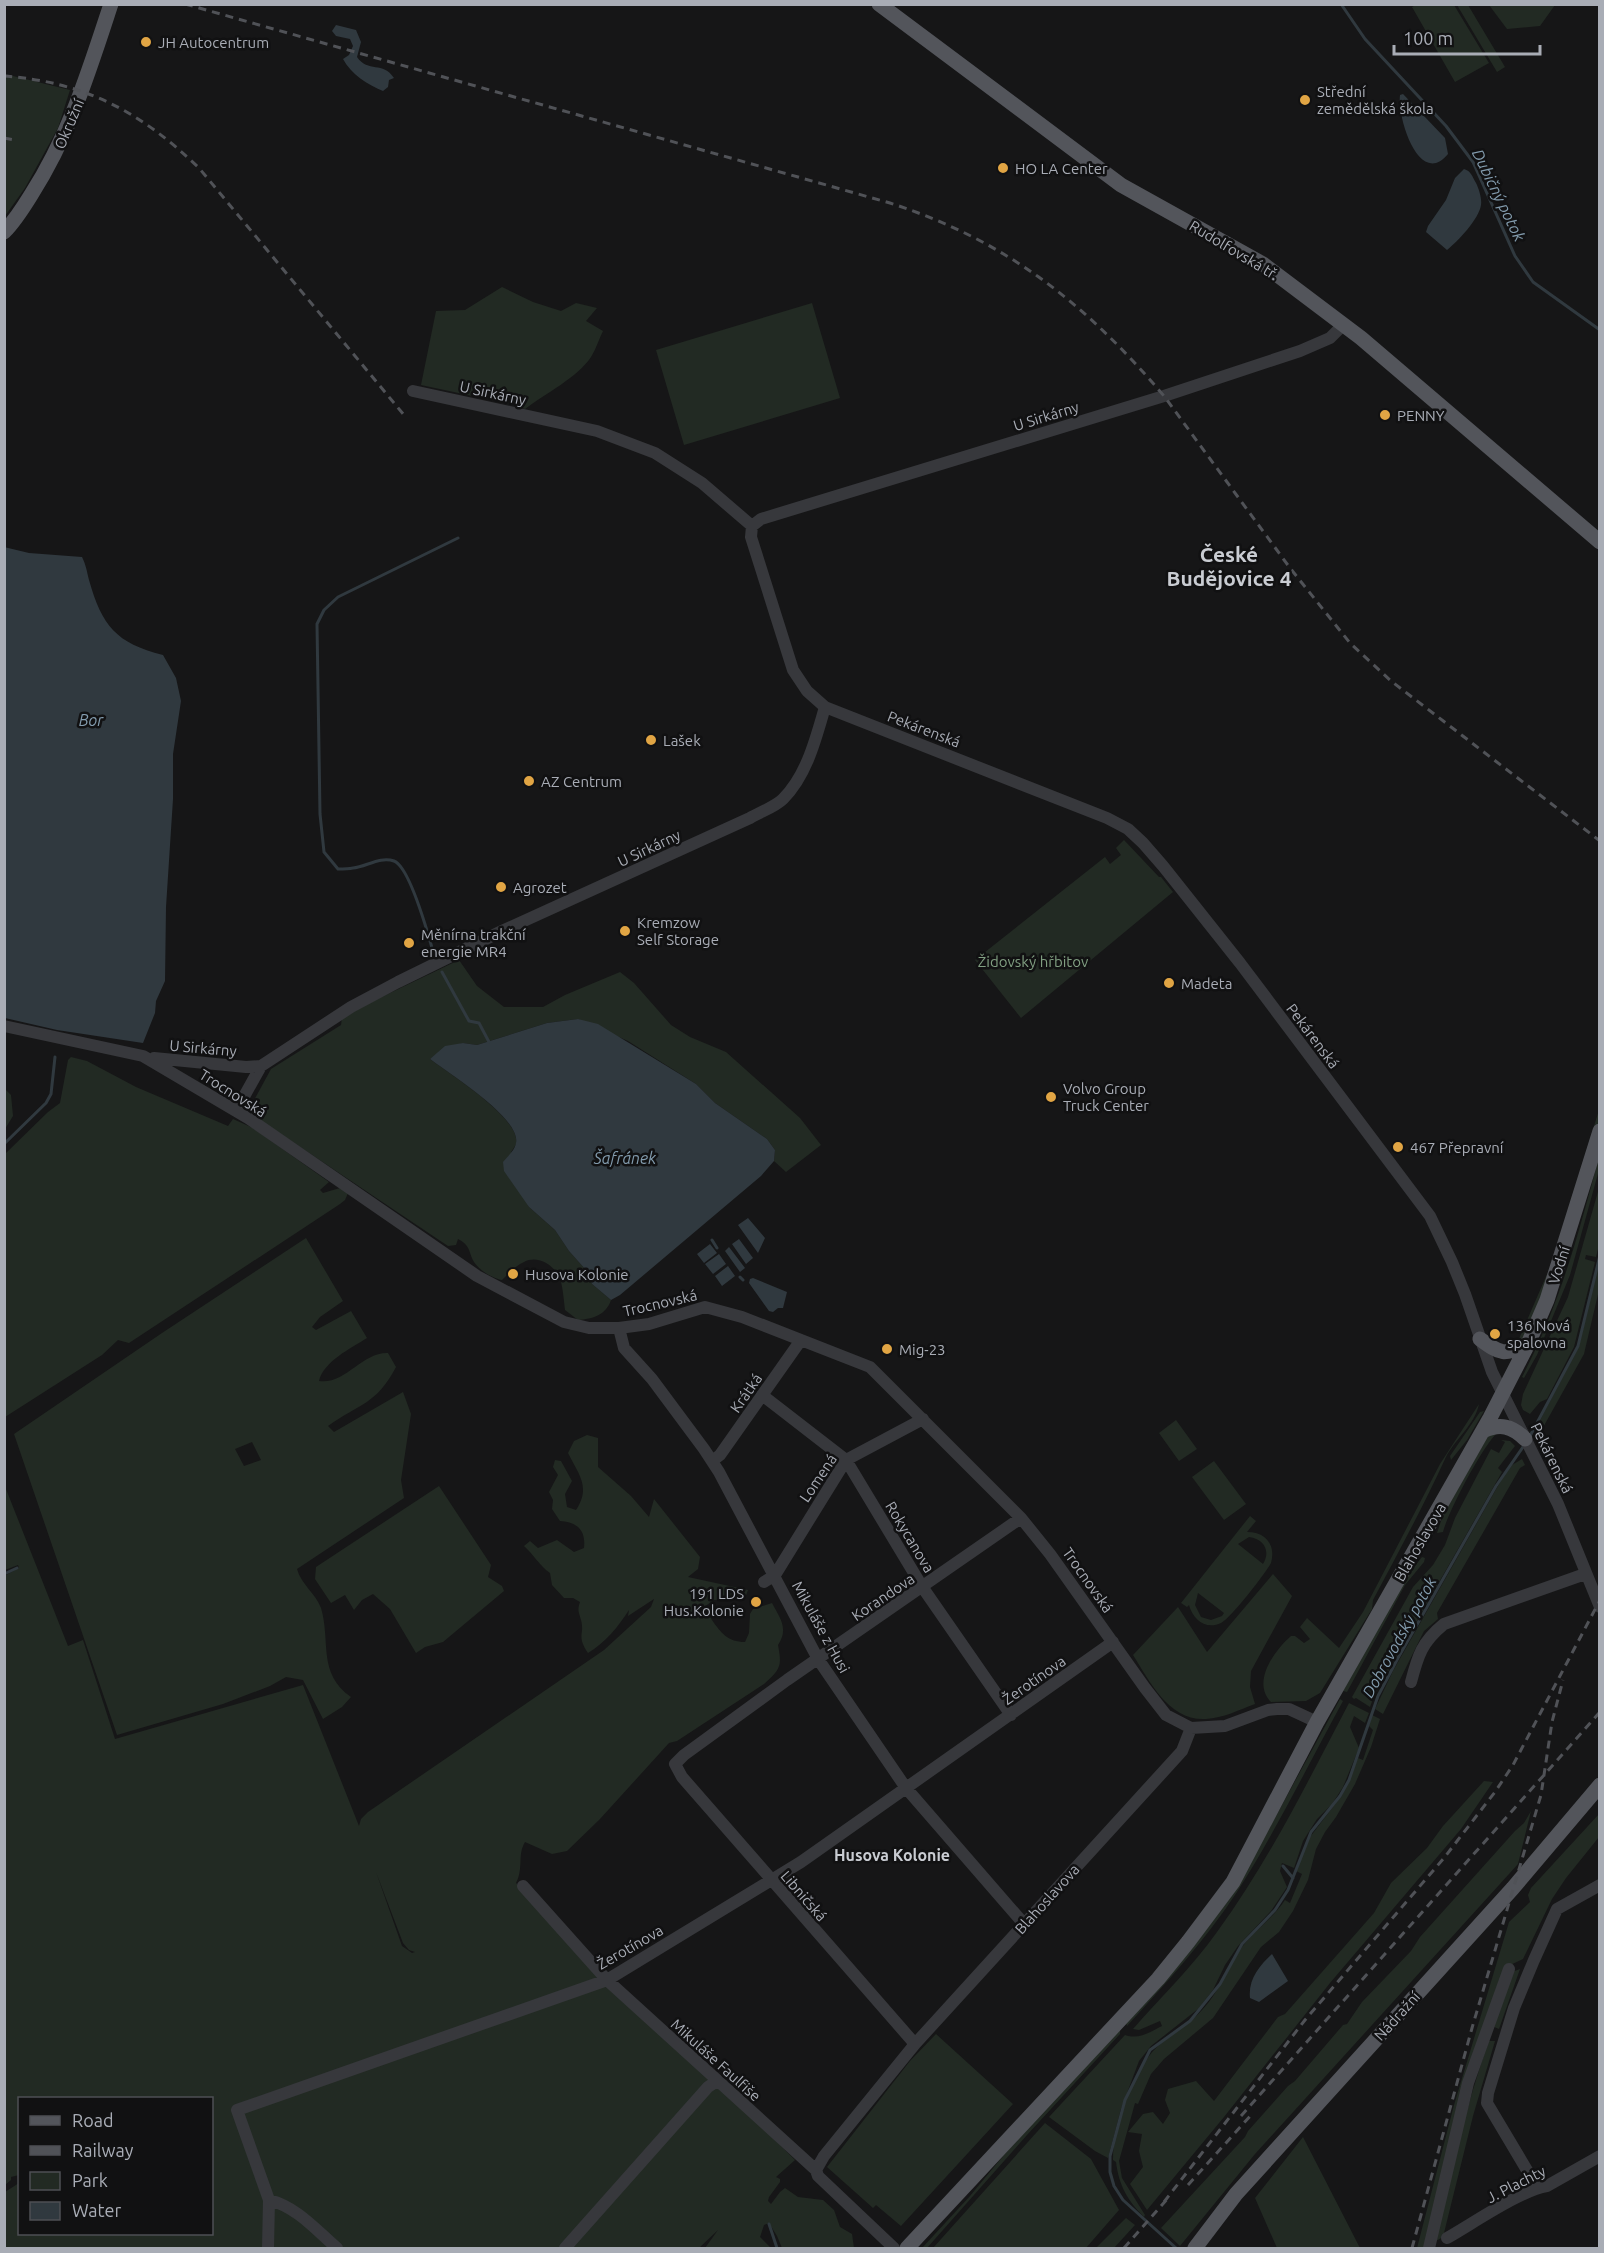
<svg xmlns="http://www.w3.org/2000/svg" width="1604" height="2253" font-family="Ubuntu,sans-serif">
<rect width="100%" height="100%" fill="#161617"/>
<path fill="#222a23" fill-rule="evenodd" d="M1417,4L1454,5L1489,63L1455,82L1412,7Z
M1457,5H1468L1505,67L1497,72Z
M1489,5H1555L1540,26L1507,29Z
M5,74L70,90L58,128L25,188L5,216Z
M502,287L533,302L561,311L576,303L597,308L586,321L603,331C599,339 596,349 591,357C578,377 545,394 525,409L515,405L421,385L436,311L465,310Z
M812,303L840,398L684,445L656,350Z
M1124,840L1159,877H1161L1173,892L1021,1018L975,960L1105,857L1110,864L1121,855L1116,848Z
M459,960L477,986L504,1007H543L565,995L620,972L634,983L671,1025L690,1037L726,1052L800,1118L821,1145L786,1172L774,1161L775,1150L767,1139L715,1103L696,1084L628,1041L578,1019L547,1023L477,1045L463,1043L443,1050L430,1059C448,1073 522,1119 516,1144C516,1145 511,1152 511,1152L529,1207L555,1230L569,1251L585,1269L592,1284L611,1300C606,1315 593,1319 578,1320L565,1310C564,1301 563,1290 561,1282C557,1267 539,1254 524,1262C515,1266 509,1273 502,1280C492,1278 480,1271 474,1262C468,1251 471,1246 458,1239L456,1245L448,1246L260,1120L252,1104L271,1069L341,1025L342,1018L367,1004Z
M71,1057L87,1061L136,1087L228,1126L233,1119L253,1128L329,1182L320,1190L323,1193L340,1188L348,1193L345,1200L340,1204L129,1343L118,1340L102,1355L5,1417V1154L48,1112L60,1103L68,1060Z
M5,1089L11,1095L13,1116L5,1129Z
M1599,1110V1120L1552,1270L1523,1340L1518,1341L1551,1265Z
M1599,1157V1170L1570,1275L1537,1355L1524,1378L1522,1377C1560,1304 1578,1236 1599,1157Z
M1599,1188V1245L1596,1257L1586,1255L1585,1259L1595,1262L1574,1347L1547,1399L1540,1402L1530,1414L1523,1410L1521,1405L1523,1394L1568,1297Z
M306,1238L343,1301L320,1317L312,1327L316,1330L351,1311L367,1338C350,1349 324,1361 319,1381C345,1385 362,1352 388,1353L396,1367C376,1405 360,1403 328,1426L334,1432L403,1392L411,1414L401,1480L404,1498L297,1569C301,1584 316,1594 321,1608C331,1642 317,1673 351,1697L342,1707L323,1719L303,1680L286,1677L270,1686L223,1704L117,1735L14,1434L162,1333ZM252,1442L261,1460L244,1466L235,1449Z
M1599,1262V1290L1584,1354L1536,1440L1534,1434L1537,1426L1579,1346Z
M1479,1404C1475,1425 1454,1440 1445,1459C1423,1507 1398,1553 1373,1600L1372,1609L1320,1693L1306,1701L1271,1702C1251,1682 1275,1650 1291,1636H1295L1304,1643L1310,1639L1300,1627L1307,1618L1339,1648L1363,1612L1440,1464Z
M1484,1411L1467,1440L1451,1460L1450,1456L1480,1412Z
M1176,1420L1197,1449L1179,1461L1159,1433Z
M1498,1432C1483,1445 1448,1512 1443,1532L1437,1533L1443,1515L1488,1436Z
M587,1435L598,1438V1467L631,1496L649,1517L654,1499L700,1557L698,1569L688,1577L748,1590L745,1598L714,1600L704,1607C706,1613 709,1614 712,1620C721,1633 728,1642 745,1642L749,1633L750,1614L753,1609L772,1603C780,1618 789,1629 778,1645C782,1666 781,1669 764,1684L677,1741L669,1743L600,1819L567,1851L552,1854L525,1842C517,1855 524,1868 516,1883L795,2160L776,2177L780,2179V2182L769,2197L768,2201L771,2204L780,2192L785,2188L798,2197L823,2200L834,2210L840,2227L852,2234L854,2248H782L777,2236L769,2223L764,2225L760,2237L771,2248H705L718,2230L699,2248H5V2192L19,2183L20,2234H212V2098H20L19,2175L11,2177V2180L5,2185L4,1576L19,1568L18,1565L5,1570L4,1484L68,1646L83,1640L115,1739L303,1685L359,1826L361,1819L368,1812L604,1650L651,1607L654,1599L628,1616L629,1610C618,1627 606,1642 588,1653C576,1635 585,1635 581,1620C579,1612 577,1611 580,1602L573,1598H564L552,1585L550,1573C540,1566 533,1554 524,1546L530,1541L538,1548L557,1540L574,1552L584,1548C586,1530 577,1522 560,1521L552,1509L553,1500L549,1492L558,1475L553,1467L555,1460L561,1461L572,1481L565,1494L567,1507L576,1510C591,1487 579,1475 568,1453L574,1441ZM376,1872L403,1943L409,1950L415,1952L412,1953L402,1946Z
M1501,1440L1510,1441L1515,1446L1498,1468L1502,1472L1374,1696L1370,1707L1356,1698L1354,1699L1352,1697L1413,1587L1433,1565L1445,1545L1455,1518L1491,1449L1499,1453L1505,1442Z
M1522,1459L1525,1465L1520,1468L1437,1613L1438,1619L1424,1631L1383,1714L1375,1709L1393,1671L1503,1477L1512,1465Z
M1214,1461L1246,1504L1224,1520L1192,1477Z
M439,1486L491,1565L488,1577L502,1586L504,1591L443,1642L425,1647L416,1653L390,1609L373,1594L362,1600L354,1610L345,1595L331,1603L315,1579L316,1567Z
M1250,1516L1256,1521L1247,1532C1266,1532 1276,1545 1271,1563C1265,1574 1231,1618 1221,1623C1206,1630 1193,1620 1189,1605L1187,1607L1181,1603ZM1249,1537C1264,1539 1271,1551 1263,1564L1238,1544ZM1198,1593L1224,1613L1222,1616L1211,1620L1201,1617L1195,1605Z
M1422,1557L1425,1558L1424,1562L1405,1585L1347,1692L1343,1691L1402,1582Z
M1273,1574L1292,1596L1251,1671L1250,1687L1255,1704C1239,1710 1223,1718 1206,1719C1169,1721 1150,1682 1133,1655L1178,1607L1207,1652Z
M1340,1699L1343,1701C1308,1765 1276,1831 1237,1892C1205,1941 1166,1983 1127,2026L1126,2023L1266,1834Z
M1349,1703L1369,1713L1365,1723L1354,1716L1350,1727L1359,1748L1343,1787L1332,1804L1317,1819L1303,1841L1294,1868L1282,1863L1280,1871L1287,1887L1271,1911L1238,1946L1225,1965L1213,1990L1198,2009L1151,2046L1139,2061L1121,2109L1108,2158L1095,2151L1049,2117L1125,2035C1139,2040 1150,2032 1162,2026L1160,2021L1139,2030L1133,2029C1161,1997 1192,1967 1217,1932C1269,1861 1308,1781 1349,1703Z
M1372,1715L1380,1719L1371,1747L1355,1784L1336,1817L1325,1832L1316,1849L1308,1880L1293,1911L1279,1932L1261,1947L1213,2018L1164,2059L1151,2074L1138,2104L1135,2103L1119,2161L1122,2178L1145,2215L1144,2217C1127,2200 1119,2185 1116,2162L1113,2160C1113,2127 1132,2071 1157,2047C1171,2033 1190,2024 1203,2009C1220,1991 1227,1967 1242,1947C1255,1930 1272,1919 1285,1900L1290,1903L1302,1874L1296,1871L1310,1837L1342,1795L1358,1758L1363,1760L1373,1730L1369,1726Z
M1484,1781L1493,1782L1461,1829L1330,1983L1224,2117L1147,2210L1130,2184L1143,2167L1139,2151L1142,2134L1128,2132L1143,2114L1153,2112L1163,2124L1170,2113L1165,2100L1168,2089L1196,2081L1214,2101L1278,2017L1285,2014L1374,1913L1391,1883L1427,1848L1443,1826Z
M1531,1811L1518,1864L1509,1874L1255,2154L1180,2246L1161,2228L1245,2137L1248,2131L1288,2086L1295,2081L1343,2025L1347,2024L1362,2002L1411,1951L1420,1937L1515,1831L1524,1823Z
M1599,1814V1837L1566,1878L1552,1899L1523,1959L1506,1967L1425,2248H1417L1454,2105L1509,1922L1530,1902L1528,1895L1531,1888Z
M1520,1969L1499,2029L1492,2026L1512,1972Z
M1120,2030V2034L1027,2135L927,2248H922L970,2196L1013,2144Z
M936,2034L1013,2104L901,2226L876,2205L873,2208L827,2167L910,2061Z
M1489,2041H1495L1473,2116L1443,2237L1436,2241C1452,2174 1465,2106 1489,2041Z
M1045,2123L1091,2159L1119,2210L1086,2248H933Z
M1303,2137L1360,2248H1277L1255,2198Z
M1126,2218L1135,2225L1114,2248H1096Z"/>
<path fill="#30393f" d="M336,25L356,30L361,42L357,57C368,73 383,61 394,78L389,80L388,87L383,91C368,85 351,74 343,59L349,55L353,46L350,39L336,36L332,31Z
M1403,94L1445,138L1448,154C1419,189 1397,117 1400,95Z
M1464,169C1471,171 1472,176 1476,183C1479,189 1482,199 1481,205C1479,219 1458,241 1447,250L1426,232L1428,226L1446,200L1455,178Z
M4,547L29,553L82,557C86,565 87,572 89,580C102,626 116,643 163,655L176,678L181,701L173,754V799L166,907L165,981L156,1001L155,1013L143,1043L57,1030L5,1018Z
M578,1019L598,1024L696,1084L715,1103L767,1139L775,1150L774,1161L761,1176L620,1295L611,1300L592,1284L585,1269L569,1251L555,1230L529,1207L504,1171L503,1162C507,1157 515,1150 516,1143C521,1118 448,1073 430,1059L445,1046L463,1043L477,1045L547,1023Z
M748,1218L765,1238L758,1253L738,1225Z
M739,1239L753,1258L746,1264L732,1244Z
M710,1244L717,1253L704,1263L697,1254Z
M729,1247L745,1268L740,1272L725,1251Z
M719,1254L726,1264L713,1274L705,1264Z
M728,1266L735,1276L722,1286L715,1276Z
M753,1278L787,1292L783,1308H778L773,1312L769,1311L749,1283L750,1279Z
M1272,1954L1288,1981L1259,2002L1250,1998C1248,1980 1259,1966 1272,1954Z"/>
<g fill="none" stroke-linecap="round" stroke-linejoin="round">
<path stroke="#30393f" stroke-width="3" d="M1341,4L1365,39L1446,126L1473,162L1515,256L1533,282L1600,330
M434,955C429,937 410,867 394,861C380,856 366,867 353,868C348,869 343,869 338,869L324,852L320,814L317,624L324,610L338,597L458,538
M442,972L469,1021L479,1023L489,1042
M4,1144L46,1103L51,1094L55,1057
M712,1240L717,1248
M740,1277L743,1280
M1530,1436L1578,1346L1600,1255
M4,1574L17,1568
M1283,1866L1293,1878
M769,2224L777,2248
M1176,2248L1123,2200L1114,2186L1110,2172V2156L1125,2100L1150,2050L1190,2021L1220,1984L1242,1944L1275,1910L1288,1890L1311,1832L1340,1796L1349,1780L1378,1696L1398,1658L1496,1486L1525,1444"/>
<path stroke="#37383c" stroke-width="12" d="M1343,325L1330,338L1300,351L1164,396L761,519L752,526L751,537L793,670L807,691L825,707L1107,818L1128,829L1143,843L1163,866L1240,963L1430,1216L1452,1262L1465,1294L1492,1372L1558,1504L1600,1607
M413,391L597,431L655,453L702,483L752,526
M4,1026L143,1056L248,1118L477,1276L564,1322L589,1328H619L649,1324L705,1307L742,1317L870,1367L1021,1518L1050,1554L1145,1688L1166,1715L1191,1728L1225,1726L1268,1710L1277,1709H1289L1317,1722
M154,1058L246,1067L261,1066L351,1007L398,982L502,931L750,818C760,812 775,807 783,799C807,775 816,738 825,707
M236,1111L261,1066
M619,1328L624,1348L652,1379L704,1449L719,1472L818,1659L906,1788L1024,1924
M762,1395L846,1460L923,1588L1011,1715
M712,1461L720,1455L801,1340
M764,1582L775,1575L846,1460L923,1419
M1411,1682C1418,1655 1422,1642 1444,1624L1585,1574
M523,1886L607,1980L816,2170L818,2176L894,2248
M915,2044L682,1777L675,1764L684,1755L787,1680L1021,1518
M816,2170L824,2156L915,2044L1182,1751L1191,1728
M1537,2187L1487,2103L1488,2093L1514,2008L1534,1960L1557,1909L1600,1885
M269,2200C297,2207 316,2230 337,2248
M1447,2238C1472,2224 1521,2190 1547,2186L1600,2156
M268,2248L269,2200L237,2110L607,1980L801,1862L1113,1642
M565,2248L708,2087L717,2081
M1429,2248L1468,2083L1509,1969"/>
<path stroke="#53555b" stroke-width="15" d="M879,4L1121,185L1263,264L1361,338L1600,542
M4,232C15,221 23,208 31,195C69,136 89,71 111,4
M1480,1339C1500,1354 1505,1356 1528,1344
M1483,1431C1500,1423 1512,1426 1525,1439
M907,2248L1158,1979L1188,1942L1233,1882L1317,1722L1490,1418L1528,1344L1547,1300L1600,1131
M1195,2248L1236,2194L1513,1888L1600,1785"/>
<path stroke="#505257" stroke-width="3" stroke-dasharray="8 6" stroke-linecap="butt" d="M185,4L890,203C1007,241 1085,303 1164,396L1290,568L1350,643L1391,681L1600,841
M4,76C85,82 141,112 199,168L404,415
M4,138L15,140
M1241,2116L1600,1712
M1188,2185L1252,2114
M1164,2202L1305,2020L1444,1858L1495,1792L1513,1765L1600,1600
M1124,2248L1169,2197
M1412,2248L1472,2028L1541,1795L1552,1722L1563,1680"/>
</g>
<g fill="#e1a544" stroke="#111112" stroke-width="2">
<circle cx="146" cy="42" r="6"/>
<circle cx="1305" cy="100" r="6"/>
<circle cx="1003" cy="168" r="6"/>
<circle cx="1385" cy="415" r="6"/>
<circle cx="651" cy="740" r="6"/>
<circle cx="529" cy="781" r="6"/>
<circle cx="501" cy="887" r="6"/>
<circle cx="625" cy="931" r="6"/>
<circle cx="409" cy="943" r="6"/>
<circle cx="1169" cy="983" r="6"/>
<circle cx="1051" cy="1097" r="6"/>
<circle cx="1398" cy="1147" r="6"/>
<circle cx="513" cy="1274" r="6"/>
<circle cx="1495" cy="1334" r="6"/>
<circle cx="887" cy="1349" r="6"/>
<circle cx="756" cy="1602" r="6"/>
</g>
<g text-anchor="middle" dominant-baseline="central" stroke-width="5" stroke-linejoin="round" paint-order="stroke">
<g font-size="15" fill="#a9adb6" stroke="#111112" text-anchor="start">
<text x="158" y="42">JH Autocentrum</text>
<text x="1317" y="91">Střední<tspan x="1317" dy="17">zemědělská škola</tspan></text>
<text x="1015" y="168">HO LA Center</text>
<text x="1397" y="415">PENNY</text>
<text x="663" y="740">Lašek</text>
<text x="541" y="781">AZ Centrum</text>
<text x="513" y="887">Agrozet</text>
<text x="637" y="922">Kremzow<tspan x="637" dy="17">Self Storage</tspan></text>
<text x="421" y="934">Měnírna trakční<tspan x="421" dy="17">energie MR4</tspan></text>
<text x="1181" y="983">Madeta</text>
<text x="1063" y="1088">Volvo Group<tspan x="1063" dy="17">Truck Center</tspan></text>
<text x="1410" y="1147">467 Přepravní</text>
<text x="525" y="1274">Husova Kolonie</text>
<text x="1507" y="1325">136 Nová<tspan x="1507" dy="17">spalovna</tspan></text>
<text x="899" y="1349">Mig-23</text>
<text x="744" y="1593" text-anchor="end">191 LDS<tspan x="744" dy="17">Hus.Kolonie</tspan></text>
</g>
<g font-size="15" fill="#a9adb6" stroke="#111112">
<text transform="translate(69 124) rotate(-67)">Okružní</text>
<text transform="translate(1234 250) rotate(31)">Rudolfovská tř.</text>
<text transform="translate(493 393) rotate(12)">U Sirkárny</text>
<text transform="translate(1046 416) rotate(-17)">U Sirkárny</text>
<text transform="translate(924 729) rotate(21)">Pekárenská</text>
<text transform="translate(649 848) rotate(-25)">U Sirkárny</text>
<text transform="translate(1313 1036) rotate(53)">Pekárenská</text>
<text transform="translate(203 1048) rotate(5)">U Sirkárny</text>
<text transform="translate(233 1093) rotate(32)">Trocnovská</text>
<text transform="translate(1559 1265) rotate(-72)">Vodní</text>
<text transform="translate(660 1303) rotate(-13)">Trocnovská</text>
<text transform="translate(746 1393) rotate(-55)">Krátká</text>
<text transform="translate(1552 1458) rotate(64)">Pekárenská</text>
<text transform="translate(818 1478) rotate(-56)">Lomená</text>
<text transform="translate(910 1537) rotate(59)">Rokycanova</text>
<text transform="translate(1420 1542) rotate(-60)">Blahoslavova</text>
<text transform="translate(1088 1580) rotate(55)">Trocnovská</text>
<text transform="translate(883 1597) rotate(-34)">Korandova</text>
<text transform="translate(821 1627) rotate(61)">Mikuláše z Husi</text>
<text transform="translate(1034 1680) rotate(-35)">Žerotínova</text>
<text transform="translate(804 1896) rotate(49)">Libničská</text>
<text transform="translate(1047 1899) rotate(-48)">Blahoslavova</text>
<text transform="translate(630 1947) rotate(-30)">Žerotínova</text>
<text transform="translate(1397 2016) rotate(-48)">Nádražní</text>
<text transform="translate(716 2060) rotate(42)">Mikuláše Faulfiše</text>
<text transform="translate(1516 2184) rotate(-27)">J. Plachty</text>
</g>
<g font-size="15" fill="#819f82" stroke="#111112">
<text x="1033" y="961">Židovský hřbitov</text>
</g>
<g font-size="16" font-style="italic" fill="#839cae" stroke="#111112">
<text transform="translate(1499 195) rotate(64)">Dubičný potok</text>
<text x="91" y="720">Bor</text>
<text x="625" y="1158">Šafránek</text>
<text transform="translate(1399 1637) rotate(-61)">Dobrovodský potok</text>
</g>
<g font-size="16" font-weight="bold" fill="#c9ccd2" stroke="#111112">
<text x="892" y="1855">Husova Kolonie</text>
</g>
<g font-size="21" font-weight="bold" fill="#c9ccd2" stroke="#111112">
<text x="1229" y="554">České<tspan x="1229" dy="24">Budějovice 4</tspan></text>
</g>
</g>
<rect width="1604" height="2253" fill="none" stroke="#a9adb6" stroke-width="12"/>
<rect x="18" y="2097" width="195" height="138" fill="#111112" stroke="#4e4f54" stroke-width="1.5"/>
<rect x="30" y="2116" width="30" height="9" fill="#53555b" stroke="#4e4f54" stroke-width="1.5"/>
<text x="72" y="2127" font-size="18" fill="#a9adb6">Road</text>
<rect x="30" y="2146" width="30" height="9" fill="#505257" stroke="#4e4f54" stroke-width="1.5"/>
<text x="72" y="2157" font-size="18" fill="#a9adb6">Railway</text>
<rect x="30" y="2172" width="30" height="18" fill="#222a23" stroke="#4e4f54" stroke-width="1.5"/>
<text x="72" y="2187" font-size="18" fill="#a9adb6">Park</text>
<rect x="30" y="2202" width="30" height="18" fill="#30393f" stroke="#4e4f54" stroke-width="1.5"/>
<text x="72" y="2217" font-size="18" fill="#a9adb6">Water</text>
<path d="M1394 45v9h146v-9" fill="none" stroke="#a9adb6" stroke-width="3"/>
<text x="1403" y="45" font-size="18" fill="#a9adb6" stroke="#111112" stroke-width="4.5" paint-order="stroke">100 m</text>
</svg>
